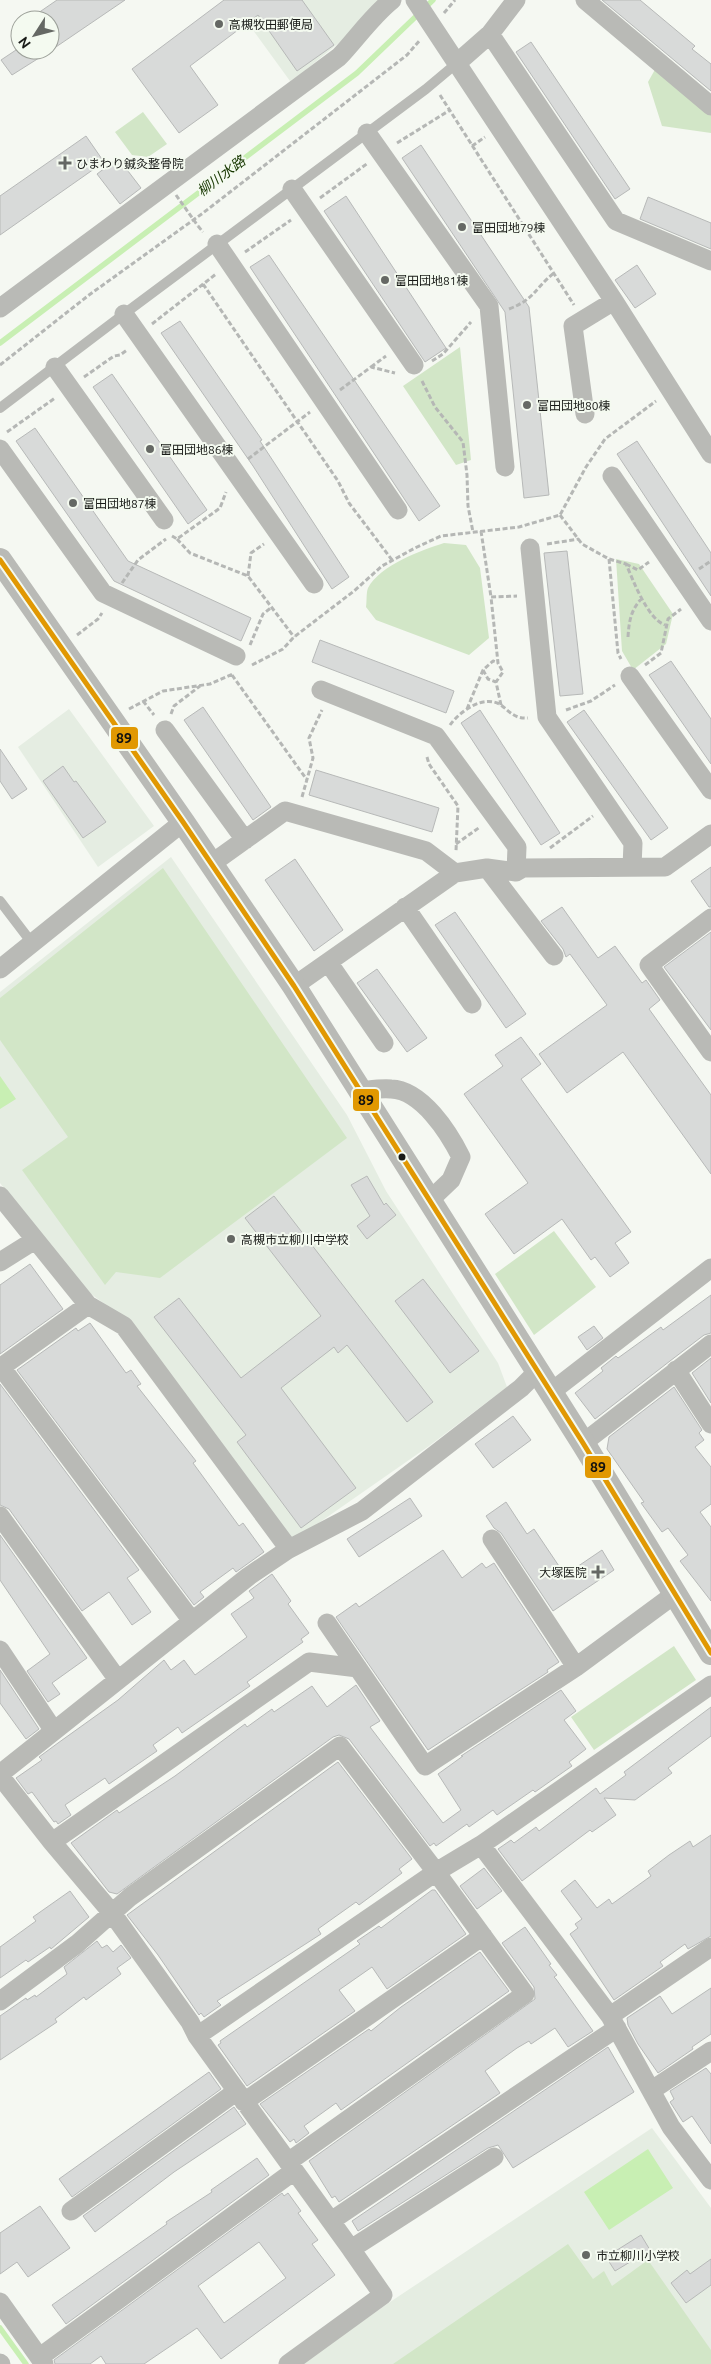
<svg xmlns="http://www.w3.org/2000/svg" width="711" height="2364" font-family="Ubuntu,'Noto Sans JP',sans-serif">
<rect width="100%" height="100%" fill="#f5f8f2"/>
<path fill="#e5ede2" d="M231,0H380L364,22L301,74L290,81Z
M69,709L154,826L98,867L18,747Z
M171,857L347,1115L386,1191L498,1363L507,1387L429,1446L290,1543L125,1319L83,1288L0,1183V992Z
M652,2128L711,2208V2364H301L390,2302Z"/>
<path fill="#d2e6c7" d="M657,66L711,113V133L662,126L648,82Z
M143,112L167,144L148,157L132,155L115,132Z
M460,347L471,460L456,465L403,386Z
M444,543L466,545L480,568L489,638L469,655L376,620L366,607C367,601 366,593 368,588C380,565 422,550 444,543Z
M616,559L639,564L673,614L666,644L633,670L622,651Z
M163,868L347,1138L160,1278L116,1272L105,1285L22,1170L68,1137L0,1040V998Z
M554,1231L596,1287L534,1335L495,1274Z
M674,1646L696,1680L594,1750L571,1717Z
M568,2244L593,2279L604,2271L612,2286L648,2260L711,2350V2364H393Z"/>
<path fill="#c8efb3" d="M0,1076L16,1099L0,1109Z
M648,2149L673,2188L609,2230L584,2192Z"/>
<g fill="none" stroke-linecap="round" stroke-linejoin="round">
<path stroke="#c8efb3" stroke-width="5.5" d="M0,343L357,73L433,0
M0,2328L26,2364"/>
</g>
<path fill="#d8dad9" stroke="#b7b9b8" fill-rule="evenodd" d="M57,0H125L50,51L12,75L1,60L16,50H50V20H28Z
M224,0H302L334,45L297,71L258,15L190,66L218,105L179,133L132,69Z
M602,0H640L695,46L692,49L711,64V91Z
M531,42L630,189L615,199L516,52Z
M86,136L104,162L0,235V196Z
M421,145L529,307L549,495L524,498L505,312L402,158Z
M118,158L141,188L120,204L97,174Z
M346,196L446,348L425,362L324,211Z
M648,197L711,223V249L640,219Z
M269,255L440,506L419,521L250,267Z
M637,265L656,294L635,308L615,280Z
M180,321L262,440L260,441L349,577L332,589L253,466L161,333Z
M112,374L207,510L188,524L93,387Z
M35,428L128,561L251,618L241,641L114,581L16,441Z
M637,441L711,553V596L617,454Z
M567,551L583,694L560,696L544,553Z
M320,640L454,691L446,713L312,662Z
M671,661L711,719V764L649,675Z
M203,707L271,807L253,820L184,720Z
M480,710L560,833L541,845L461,723Z
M584,710L668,828L651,840L567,722Z
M0,749L27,789L12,799L0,781Z
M63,766L74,782L76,781L106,822L83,838L43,781Z
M316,770L439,808L432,832L309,795Z
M295,859L343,930L314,951L265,880Z
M711,867V907H709L691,881Z
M562,907L598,958L615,946L642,983L646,980L660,1000L649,1009L711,1095V1174L623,1052L567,1093L539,1054L607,1005L570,954L566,957L563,949L541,921Z
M455,912L526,1014L506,1028L435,925Z
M711,932V1030L664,967Z
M377,969L427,1038L407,1052L357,983Z
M521,1037L541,1064L521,1079L631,1232L615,1243L629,1263L610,1277L595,1257L591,1260L562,1219L514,1254L485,1214L528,1183L464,1094L503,1066L495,1055Z
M367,1176L384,1205L386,1203L396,1215L367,1239L357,1226L370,1216L351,1185Z
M274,1196L433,1402L407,1422L347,1345L338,1353L334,1347L281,1388L356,1488L301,1528L237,1442L246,1435L154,1317L179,1298L241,1378L321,1316L245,1218Z
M30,1264L63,1309L0,1354V1285Z
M423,1279L479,1351L450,1373L395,1301Z
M711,1295V1333L704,1335L670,1361L595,1419L575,1393L603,1371L601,1368L616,1356L618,1358L661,1327L663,1330Z
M90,1323L126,1373L131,1370L141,1384L137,1386L196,1461L193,1463L239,1526L243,1523L264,1552L236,1572L233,1568L200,1592L204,1597L194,1605L17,1370L76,1328L78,1331Z
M594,1326L603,1338L587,1350L578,1337Z
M711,1358V1403L692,1373Z
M0,1384L139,1570L127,1578L151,1612L132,1625L109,1592L82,1611L9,1509L0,1505Z
M674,1387L702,1430L699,1433L704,1440L695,1447L711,1467V1504L700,1512L711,1527V1601L680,1561L688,1555L668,1528L662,1532L641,1503L644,1502L607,1449L609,1437Z
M513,1416L531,1440L493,1468L475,1444Z
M410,1498L422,1516L359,1557L347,1539Z
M506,1502L527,1534L534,1529L565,1575L602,1550L614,1570L553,1611L501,1533L494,1528L486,1516Z
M0,1535L87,1658L52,1683L60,1694L48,1702L27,1671L50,1654L0,1580Z
M443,1550L462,1578L482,1563L486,1568L494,1563L559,1662L547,1670L548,1672L428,1750L336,1617L356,1603L359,1607Z
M272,1574L291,1601L288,1604L309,1633L301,1639L303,1642L247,1682L250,1686L182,1733L178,1727L153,1745L157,1751L109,1784L105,1778L65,1805L71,1815L58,1824L56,1821L54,1822L32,1792L28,1794L16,1778L42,1760L39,1757L58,1743L118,1700L164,1660L171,1670L184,1660L195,1675L247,1637L231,1614L254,1598L249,1591Z
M0,1670L39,1729L26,1739L0,1703Z
M356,1685L380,1721L370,1727L443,1823L461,1810L438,1774L463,1756H461L561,1690L576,1711L564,1720L586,1749L569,1762L572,1766L535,1792L533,1790L497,1815L493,1810L469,1827L467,1824L436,1846L434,1843L430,1846L349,1739L339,1735L333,1737L117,1894L109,1892L71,1843L117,1810L119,1813L175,1776L245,1724L247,1727L272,1709L274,1712L312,1686L327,1707Z
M711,1707V1736L668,1768L672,1773L635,1800L604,1798L616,1815L592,1832L590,1830L522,1881L498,1849L511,1840L514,1843L536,1827L539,1831L596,1788L600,1794L626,1775L624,1772Z
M338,1762L412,1859L399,1869L402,1873L378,1891L359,1905L356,1902L318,1929L321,1934L217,2001L221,2005L204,2017L201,2013L199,2015L158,1955L127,1915Z
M711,1835V1936L688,1949L685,1944L660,1962L663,1966L614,2000L570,1934L578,1928L575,1924L582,1919L561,1891L575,1880L597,1908L609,1899L612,1904L651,1876L648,1871L669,1855L690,1841L693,1847Z
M484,1868L502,1891L477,1909L460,1886Z
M432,1890H435L466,1934L387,1989L372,1967L339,1990L355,2011L247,2086L218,2045L221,2043L220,2041L360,1944L357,1941L379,1926L381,1928Z
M70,1891L89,1917L51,1949L50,1947L28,1962L26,1960L0,1978V1947L36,1921L33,1917Z
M525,1927L551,1964L549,1965L557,1975L554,1977L556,1979L593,2031L568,2047L555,2028L531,2044L529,2041L517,2048L485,2071L500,2093L339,2202L335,2196L332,2198L309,2161L535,1999L534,1987L502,1943Z
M97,1941L102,1948L107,1945L113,1952L121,1945L131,1958L117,1968L121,1974L86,2000L84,1997L55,2019L57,2022L0,2060V2016L26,1998L27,2000L35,1995L36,1997L67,1974L64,1967Z
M480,1952L509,1991L341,2110L336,2103L304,2126L309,2133L296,2143L294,2139L290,2142L260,2104L369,2029L371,2031L401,2007Z
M711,1988V2034L692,2047L693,2049L658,2073L638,2044L628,2025L627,2018L660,1996L672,2014Z
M608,2047L634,2092L513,2168L498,2145L488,2148L358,2231L352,2221Z
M706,2068L711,2074V2144L692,2116L683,2122L670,2102L674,2099L670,2091Z
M209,2072L221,2089L72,2197L59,2179Z
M234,2107L246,2124L174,2172L95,2232L83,2216Z
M257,2158L269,2175L66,2324L52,2305L167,2224L166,2222L212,2192L211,2190Z
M282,2193L284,2196L288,2193L301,2211L298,2213L318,2240L312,2244L335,2275L221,2359L197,2328L144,2364H106L101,2356L90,2364H55L54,2360ZM259,2242L286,2278L224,2323L198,2286Z
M40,2206L70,2248L28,2277L17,2262L0,2274V2233Z
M641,2235L650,2250L615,2271L606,2257Z
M711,2259V2285L686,2303L671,2283L687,2270L690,2274Z"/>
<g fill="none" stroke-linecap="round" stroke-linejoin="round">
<path stroke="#b5b7b5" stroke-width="3" stroke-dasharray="5 2.5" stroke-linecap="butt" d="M444,13L455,0
M440,95L574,305
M397,143L450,110
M472,146L485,137
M320,198L368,163
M198,226L203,232
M245,252L291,220
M203,284L338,481L349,503L392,560
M509,309C535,299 534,289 554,273
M152,324L216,274
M432,361L443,354L471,322
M0,365L89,295L203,213L407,55L420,40
M371,367L386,356
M84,377L114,356L120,355L127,350
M422,381L435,407L463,442L467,475L468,506L473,532
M340,390L371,367L395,373
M7,432L55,398
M248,459L310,412
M560,515L582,544L609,559L626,564C634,582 647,618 665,625
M481,531L491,597
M172,536L177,539L220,508L226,492
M177,539L190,553L248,576L294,637
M547,544L579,539
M609,559L618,653L621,659
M626,564L638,570L649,562
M699,569L711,561
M248,576L251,553L264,544
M122,583L138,560L166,539
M77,635L98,619L102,613
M628,637C629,621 631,609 643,597
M250,645L263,614L272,607
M252,665L283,649L294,637L354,591L382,566L415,548L441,536L519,527L560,515L586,467L605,439L656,401
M645,665L661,653L668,619L681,609
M483,670L488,679L496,682
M232,675L307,780
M143,701L154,715
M501,705L496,682L503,672L498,663L491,597L517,596
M129,709L163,691L210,684L233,674
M467,709L483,670L493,661L498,663
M566,710L591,701L615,685
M171,714L174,706L200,686
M450,725C460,711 484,694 501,705C510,712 515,719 528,718
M427,757L429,764L458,806L456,851
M302,797L313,758L309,738L322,710
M456,844L480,827
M550,848L593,816"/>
<path stroke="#b9bab6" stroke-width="10" d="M0,408L124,314L426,89L457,63
M0,901L32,943"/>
<path stroke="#b9bab6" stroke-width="19" d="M415,0L614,301L711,454
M585,0L711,106
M490,34L616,221L711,261
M457,63L490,34L516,0
M367,133L489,306L505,467
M292,189L414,365
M217,244L398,510
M0,308L339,57C357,38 372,16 392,0
M124,314L314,584
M55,367L164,520
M585,414L573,326L614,301
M0,449L103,593L236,656
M612,476L711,621
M530,548L547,717L633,843L632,867
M630,676L711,790
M321,690L436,736L517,847L516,872
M165,730L245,840
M211,864L285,811L426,851L455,873
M487,868L554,956
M405,907L472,1004
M711,918L649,965L711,1052
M328,962L384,1043
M0,969L183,822
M294,986L455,873L487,868L516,872L523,868L665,867L711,834
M360,1091C370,1090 381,1088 391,1089C422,1090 449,1133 461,1157L451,1180L429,1201
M0,1196L88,1305L124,1326L289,1549
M0,1262L35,1240
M1,1367L192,1621
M0,1368L88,1305
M676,1370L711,1424
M551,1392L711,1268
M583,1443L711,1344
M0,1516L118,1680
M492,1539L576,1667
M327,1623L425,1766L576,1667L675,1594
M0,1650L54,1731
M0,1774L249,1576L289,1549L362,1511L521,1388L537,1372
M0,1776L52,1842L112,1913L190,2022L197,2036L351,2249L494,2157
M52,1842L309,1662L358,1668
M481,1845L610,2016L671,2127L711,2180
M0,2001L77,1944L130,1897L340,1746L436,1872L525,1994L288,2162
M610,2016L711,1947
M197,2036L436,1872L481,1845L711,1685
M652,2090L711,2051
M244,2102L483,1936
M71,2211L237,2091
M331,2221L617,2028
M0,2302L44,2364
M40,2357L294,2171
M0,2363L1,2364
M288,2364L383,2295L351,2249"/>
<path stroke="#b9bab6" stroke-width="24" d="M0,560L183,822L294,986L583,1443L711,1653"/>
<path stroke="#b5b7b5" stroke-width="3" stroke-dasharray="5 2.5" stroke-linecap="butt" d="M176,195L198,226"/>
<defs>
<path id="bus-1" d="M0,560L183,822L294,986L583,1443L711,1653"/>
</defs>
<use href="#bus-1" stroke="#f4faf0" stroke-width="9"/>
<use href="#bus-1" stroke="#e19802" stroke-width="5"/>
</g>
<g fill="#656864" stroke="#f4faf0" stroke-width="2">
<circle cx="219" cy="24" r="5"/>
<path d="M62.5 155.5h5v5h5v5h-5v5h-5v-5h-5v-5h5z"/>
<circle cx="462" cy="227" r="5"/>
<circle cx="385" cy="280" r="5"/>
<circle cx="527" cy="405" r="5"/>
<circle cx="150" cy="449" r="5"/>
<circle cx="73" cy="503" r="5"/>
<circle cx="231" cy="1239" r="5"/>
<path d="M595.5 1564.5h5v5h5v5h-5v5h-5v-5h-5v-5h5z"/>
<circle cx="586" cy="2255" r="5"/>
</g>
<circle fill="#181a17" stroke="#f4faf0" stroke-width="2" cx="402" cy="1157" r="4.5"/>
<g text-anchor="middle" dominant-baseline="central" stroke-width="4" stroke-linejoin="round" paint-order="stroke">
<g font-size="12" fill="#181a17" stroke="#f4faf0" text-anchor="start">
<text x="229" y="24">高槻牧田郵便局</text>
<text x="76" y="163">ひまわり鍼灸整骨院</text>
<text x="472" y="227">富田団地79棟</text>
<text x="395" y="280">富田団地81棟</text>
<text x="537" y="405">富田団地80棟</text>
<text x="160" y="449">富田団地86棟</text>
<text x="83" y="503">富田団地87棟</text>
<text x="241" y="1239">高槻市立柳川中学校</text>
<text x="587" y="1572" text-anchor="end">大塚医院</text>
<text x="596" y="2255">市立柳川小学校</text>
</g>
<g font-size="14" font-style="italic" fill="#173700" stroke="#f4faf0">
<text transform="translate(221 176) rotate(-37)">柳川水路</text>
</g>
</g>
<g stroke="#f4faf0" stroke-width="2">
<rect x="110" y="726" width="29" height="24" rx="5" fill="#e19802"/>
<rect x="352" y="1088" width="28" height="24" rx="5" fill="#e19802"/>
<rect x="584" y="1455" width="28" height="24" rx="5" fill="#e19802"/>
</g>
<g font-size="14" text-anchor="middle" font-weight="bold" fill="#111">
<text x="124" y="743">89</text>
<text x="366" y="1105">89</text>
<text x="598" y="1472">89</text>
</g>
<g transform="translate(35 35) rotate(234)"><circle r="24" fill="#f4faf0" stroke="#9ca099"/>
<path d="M0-4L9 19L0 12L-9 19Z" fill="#656864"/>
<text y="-8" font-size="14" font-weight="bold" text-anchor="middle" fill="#181a17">N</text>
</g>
</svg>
